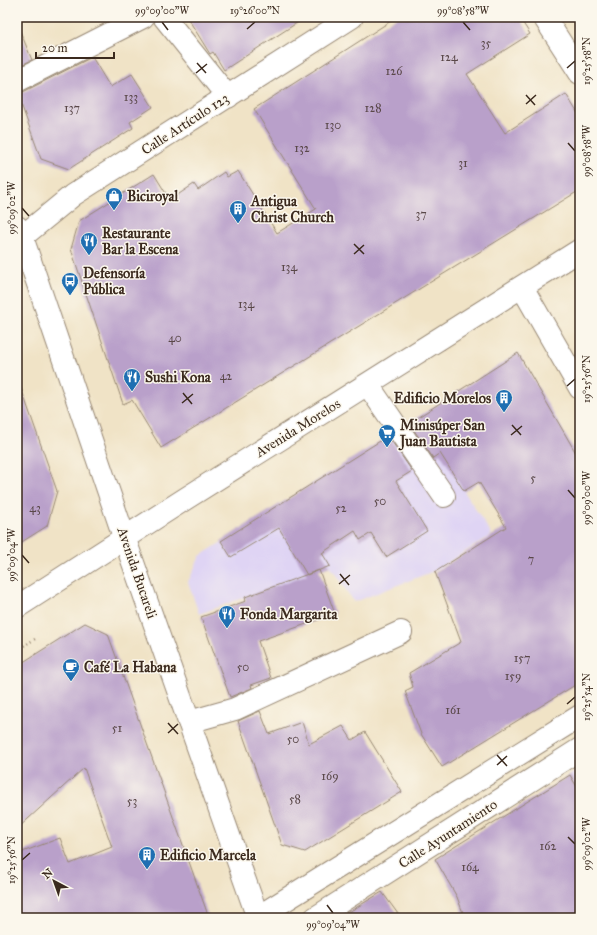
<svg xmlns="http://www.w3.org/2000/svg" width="597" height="935" font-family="'IM FELL Great Primer',serif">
<rect width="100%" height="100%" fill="#fbf7ec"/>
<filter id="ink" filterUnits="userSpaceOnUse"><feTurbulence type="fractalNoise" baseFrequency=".025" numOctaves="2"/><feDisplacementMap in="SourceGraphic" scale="8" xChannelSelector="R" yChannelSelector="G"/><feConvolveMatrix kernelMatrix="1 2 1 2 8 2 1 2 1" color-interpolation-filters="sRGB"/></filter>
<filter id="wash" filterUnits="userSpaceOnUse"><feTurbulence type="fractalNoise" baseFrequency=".012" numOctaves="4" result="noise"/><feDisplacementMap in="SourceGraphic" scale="16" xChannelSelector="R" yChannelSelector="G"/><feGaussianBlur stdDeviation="0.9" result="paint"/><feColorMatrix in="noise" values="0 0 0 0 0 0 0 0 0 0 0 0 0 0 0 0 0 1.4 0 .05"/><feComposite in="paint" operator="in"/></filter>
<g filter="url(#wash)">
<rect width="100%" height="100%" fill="#f0e3c6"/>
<path fill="#dfd4f4" d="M518,353L563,430L464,491L492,535L434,571L354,602L330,566L199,614L188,582L200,556Z
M580,769V792L570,775Z"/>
<g id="blocks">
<path fill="#b9a0ca" d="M187,17H306L224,70L213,52L210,54Z
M397,17H519L530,34L467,74L505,133L566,94L580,117V190L161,448L132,400L123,404L71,249L79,221L154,174L170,200L194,184L198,190L224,172L227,177L238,171L277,233L316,209L254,109Z
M17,26H18L32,60L17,67Z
M92,57L110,87L132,74L153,107L130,122L133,128L69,169L41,159L17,93L23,92Z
M518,353L580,460V682L442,767L421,734L405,691L413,687L409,673L461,642L435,572L506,527L479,482L464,491L440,453L433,458L409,423Z
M17,385H20L57,491L47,526L17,545Z
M388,436L412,471L396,481L427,531L386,557L371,533L360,540L355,531L322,553L330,566L307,575L279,528L231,557L221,541Z
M319,570L335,614L258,641L271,678L251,685L252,688L230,697L201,617L246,601L245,597Z
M85,623L108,634L209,918H17V854L60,838L70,864L112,847L84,768L17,829V666Z
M260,711L269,734L302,722L309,744L343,726L352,740L365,732L402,792L305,852L282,845L238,721Z
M570,775L580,792V918H465L457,897L435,859Z
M382,892L401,918H339Z"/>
</g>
</g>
<g filter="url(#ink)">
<use href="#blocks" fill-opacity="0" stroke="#968672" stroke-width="1"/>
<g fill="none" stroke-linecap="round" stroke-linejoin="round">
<defs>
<path id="minor" d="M164,17L228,97
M544,17L580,73
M17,81L143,17
M17,241L73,195L352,17
M522,287L580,388
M368,385L444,496
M189,722L235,709L401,632
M258,917L580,716
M315,918L580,749"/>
<path id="major" d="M17,227L22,237L124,537L258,918
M17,607L185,499L580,250"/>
</defs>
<use href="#minor" stroke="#968672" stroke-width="24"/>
<use href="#major" stroke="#968672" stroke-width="24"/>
<path stroke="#968672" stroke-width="2.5" stroke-dasharray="1 3" stroke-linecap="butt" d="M17,650L35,639"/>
<use href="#minor" stroke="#fff" stroke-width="22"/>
<use href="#major" stroke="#fff" stroke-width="22"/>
</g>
</g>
<path fill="none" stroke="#3b2a1e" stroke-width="1.5" d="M162,22L168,30M463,22L470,30M247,29L255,22M197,63L206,73M567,68L575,61M196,73L207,64M526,95L535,105M526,104L536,95M568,143L575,151M22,208L29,216M354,244L364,254M354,254L364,245M567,386L575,379M183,393L192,404M182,403L193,394M512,425L521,435M511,435L522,426M568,490L575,498M22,555L29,563M340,574L349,585M339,584L350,575M567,704L575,697M168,723L178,734M168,733L178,724M497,755L507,766M497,765L507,756M568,837L575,844M22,860L30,853M327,905L333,913"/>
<defs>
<symbol id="shop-pin" viewBox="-11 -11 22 30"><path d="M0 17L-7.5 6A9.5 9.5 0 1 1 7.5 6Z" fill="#1f6fb2" stroke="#fbf7ec"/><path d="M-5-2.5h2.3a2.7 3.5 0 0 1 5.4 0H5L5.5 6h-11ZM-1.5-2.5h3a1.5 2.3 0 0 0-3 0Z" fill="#fff"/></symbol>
<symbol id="building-pin" viewBox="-11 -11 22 30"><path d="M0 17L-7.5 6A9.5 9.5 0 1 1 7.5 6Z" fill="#1f6fb2" stroke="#fbf7ec"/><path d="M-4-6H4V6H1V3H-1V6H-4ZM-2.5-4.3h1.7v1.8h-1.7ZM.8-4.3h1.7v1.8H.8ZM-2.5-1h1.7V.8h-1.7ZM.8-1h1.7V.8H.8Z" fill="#fff"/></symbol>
<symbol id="restaurant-pin" viewBox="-11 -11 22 30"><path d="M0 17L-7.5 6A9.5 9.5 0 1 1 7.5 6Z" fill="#1f6fb2" stroke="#fbf7ec"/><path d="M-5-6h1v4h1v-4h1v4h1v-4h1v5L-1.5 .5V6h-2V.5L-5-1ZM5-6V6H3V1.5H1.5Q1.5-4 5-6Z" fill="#fff"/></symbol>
<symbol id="bus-pin" viewBox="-11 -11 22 30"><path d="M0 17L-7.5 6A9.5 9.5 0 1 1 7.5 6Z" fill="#1f6fb2" stroke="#fbf7ec"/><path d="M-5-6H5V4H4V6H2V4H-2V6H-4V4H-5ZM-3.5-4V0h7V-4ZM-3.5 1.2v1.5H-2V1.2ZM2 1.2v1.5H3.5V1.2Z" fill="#fff"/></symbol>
<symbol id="supermarket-pin" viewBox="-11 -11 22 30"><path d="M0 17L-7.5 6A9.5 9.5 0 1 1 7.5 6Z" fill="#1f6fb2" stroke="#fbf7ec"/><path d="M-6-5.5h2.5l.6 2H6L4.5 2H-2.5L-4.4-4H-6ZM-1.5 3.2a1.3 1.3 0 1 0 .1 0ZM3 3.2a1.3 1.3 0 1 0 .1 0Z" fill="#fff"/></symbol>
<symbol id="cafe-pin" viewBox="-11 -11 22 30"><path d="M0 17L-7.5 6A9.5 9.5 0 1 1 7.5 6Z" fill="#1f6fb2" stroke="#fbf7ec"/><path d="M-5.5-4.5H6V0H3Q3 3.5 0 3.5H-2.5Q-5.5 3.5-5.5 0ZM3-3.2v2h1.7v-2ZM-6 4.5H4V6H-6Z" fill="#fff"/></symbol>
</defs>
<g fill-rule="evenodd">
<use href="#shop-pin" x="104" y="186" width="20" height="27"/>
<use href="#building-pin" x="228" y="199" width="20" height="27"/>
<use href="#restaurant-pin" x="79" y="231" width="20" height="27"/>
<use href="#bus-pin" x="60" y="271" width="20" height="27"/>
<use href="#restaurant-pin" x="122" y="367" width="20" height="27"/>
<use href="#building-pin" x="494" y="388" width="20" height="27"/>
<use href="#supermarket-pin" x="377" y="423" width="20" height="27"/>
<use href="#restaurant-pin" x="217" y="604" width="20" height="27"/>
<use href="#cafe-pin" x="61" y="657" width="20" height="27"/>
<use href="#building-pin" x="137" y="845" width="20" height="27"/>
</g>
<g text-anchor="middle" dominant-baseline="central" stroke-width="3" stroke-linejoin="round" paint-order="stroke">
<g font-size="12" fill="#5a4849">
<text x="486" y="43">35</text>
<text x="449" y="57">124</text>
<text x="394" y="71">126</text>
<text x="131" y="97">133</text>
<text x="72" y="108">137</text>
<text x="373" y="108">128</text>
<text x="333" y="125">130</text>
<text x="302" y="148">132</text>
<text x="463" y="163">31</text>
<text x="421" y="214">37</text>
<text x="289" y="267">134</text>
<text x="246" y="304">134</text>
<text x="175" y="338">40</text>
<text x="226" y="376">42</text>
<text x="533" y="478">5</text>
<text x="380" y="501">50</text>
<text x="35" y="508">43</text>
<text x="341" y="508">52</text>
<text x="531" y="559">7</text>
<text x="522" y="658">157</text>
<text x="243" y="667">50</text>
<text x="513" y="676">159</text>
<text x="453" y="710">161</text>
<text x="117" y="728">51</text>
<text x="293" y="739">50</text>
<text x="330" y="776">169</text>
<text x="295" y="799">58</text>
<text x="132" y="801">53</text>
<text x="548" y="846">162</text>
<text x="470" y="867">164</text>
</g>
<g font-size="14" fill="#3b2a1e" stroke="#fbf7ec">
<text transform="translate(185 124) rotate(-33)">Calle Artículo 123</text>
<text transform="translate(298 428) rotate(-32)">Avenida Morelos</text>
<text transform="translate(137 573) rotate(71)">Avenida Bucareli</text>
<text transform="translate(448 834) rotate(-33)">Calle Ayuntamiento</text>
</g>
<g font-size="14" font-weight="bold" fill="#3b2a1e" stroke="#fbf7ec" text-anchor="start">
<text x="127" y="196">Biciroyal</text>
<text x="251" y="201">Antigua<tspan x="251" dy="16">Christ Church</tspan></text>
<text x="102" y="233">Restaurante<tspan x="102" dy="16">Bar la Escena</tspan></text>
<text x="83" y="273">Defensoría<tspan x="83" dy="16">Pública</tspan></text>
<text x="145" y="377">Sushi Kona</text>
<text x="491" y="398" text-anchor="end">Edificio Morelos</text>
<text x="400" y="425">Minisúper San<tspan x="400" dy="16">Juan Bautista</tspan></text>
<text x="240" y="614">Fonda Margarita</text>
<text x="84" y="667">Café La Habana</text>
<text x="160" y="855">Edificio Marcela</text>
</g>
</g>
<rect width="597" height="935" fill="none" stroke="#fbf7ec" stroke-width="44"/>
<g transform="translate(54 881) rotate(319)" stroke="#fbf7ec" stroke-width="3" paint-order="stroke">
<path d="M0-3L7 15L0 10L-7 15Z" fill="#3b2a1e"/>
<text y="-6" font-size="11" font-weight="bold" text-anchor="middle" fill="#3b2a1e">N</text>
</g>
<path d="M36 52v6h78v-6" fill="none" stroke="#3b2a1e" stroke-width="2"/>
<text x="42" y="52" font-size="12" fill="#3b2a1e" stroke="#fbf7ec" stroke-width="3" paint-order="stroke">20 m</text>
<rect x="22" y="22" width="553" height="891" fill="none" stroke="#3b2a1e" stroke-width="1.5"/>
<g font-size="10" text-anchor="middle" fill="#3b2a1e">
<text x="162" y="14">99°09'00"W</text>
<text x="255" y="14">19°26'00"N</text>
<text x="463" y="14">99°08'58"W</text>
<text transform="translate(586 61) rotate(-90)" y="4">19°25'58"N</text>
<text transform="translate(586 151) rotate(-90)" y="4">99°08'58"W</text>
<text transform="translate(11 208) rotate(-90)" y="4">99°09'02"W</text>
<text transform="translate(586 379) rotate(-90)" y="4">19°25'56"N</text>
<text transform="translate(586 498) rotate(-90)" y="4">99°09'00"W</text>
<text transform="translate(11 555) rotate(-90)" y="4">99°09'04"W</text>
<text transform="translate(586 697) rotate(-90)" y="4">19°25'54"N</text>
<text transform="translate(586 844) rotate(-90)" y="4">99°09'02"W</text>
<text transform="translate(11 860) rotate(-90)" y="4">19°25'56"N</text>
<text x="333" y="928">99°09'04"W</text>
</g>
</svg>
